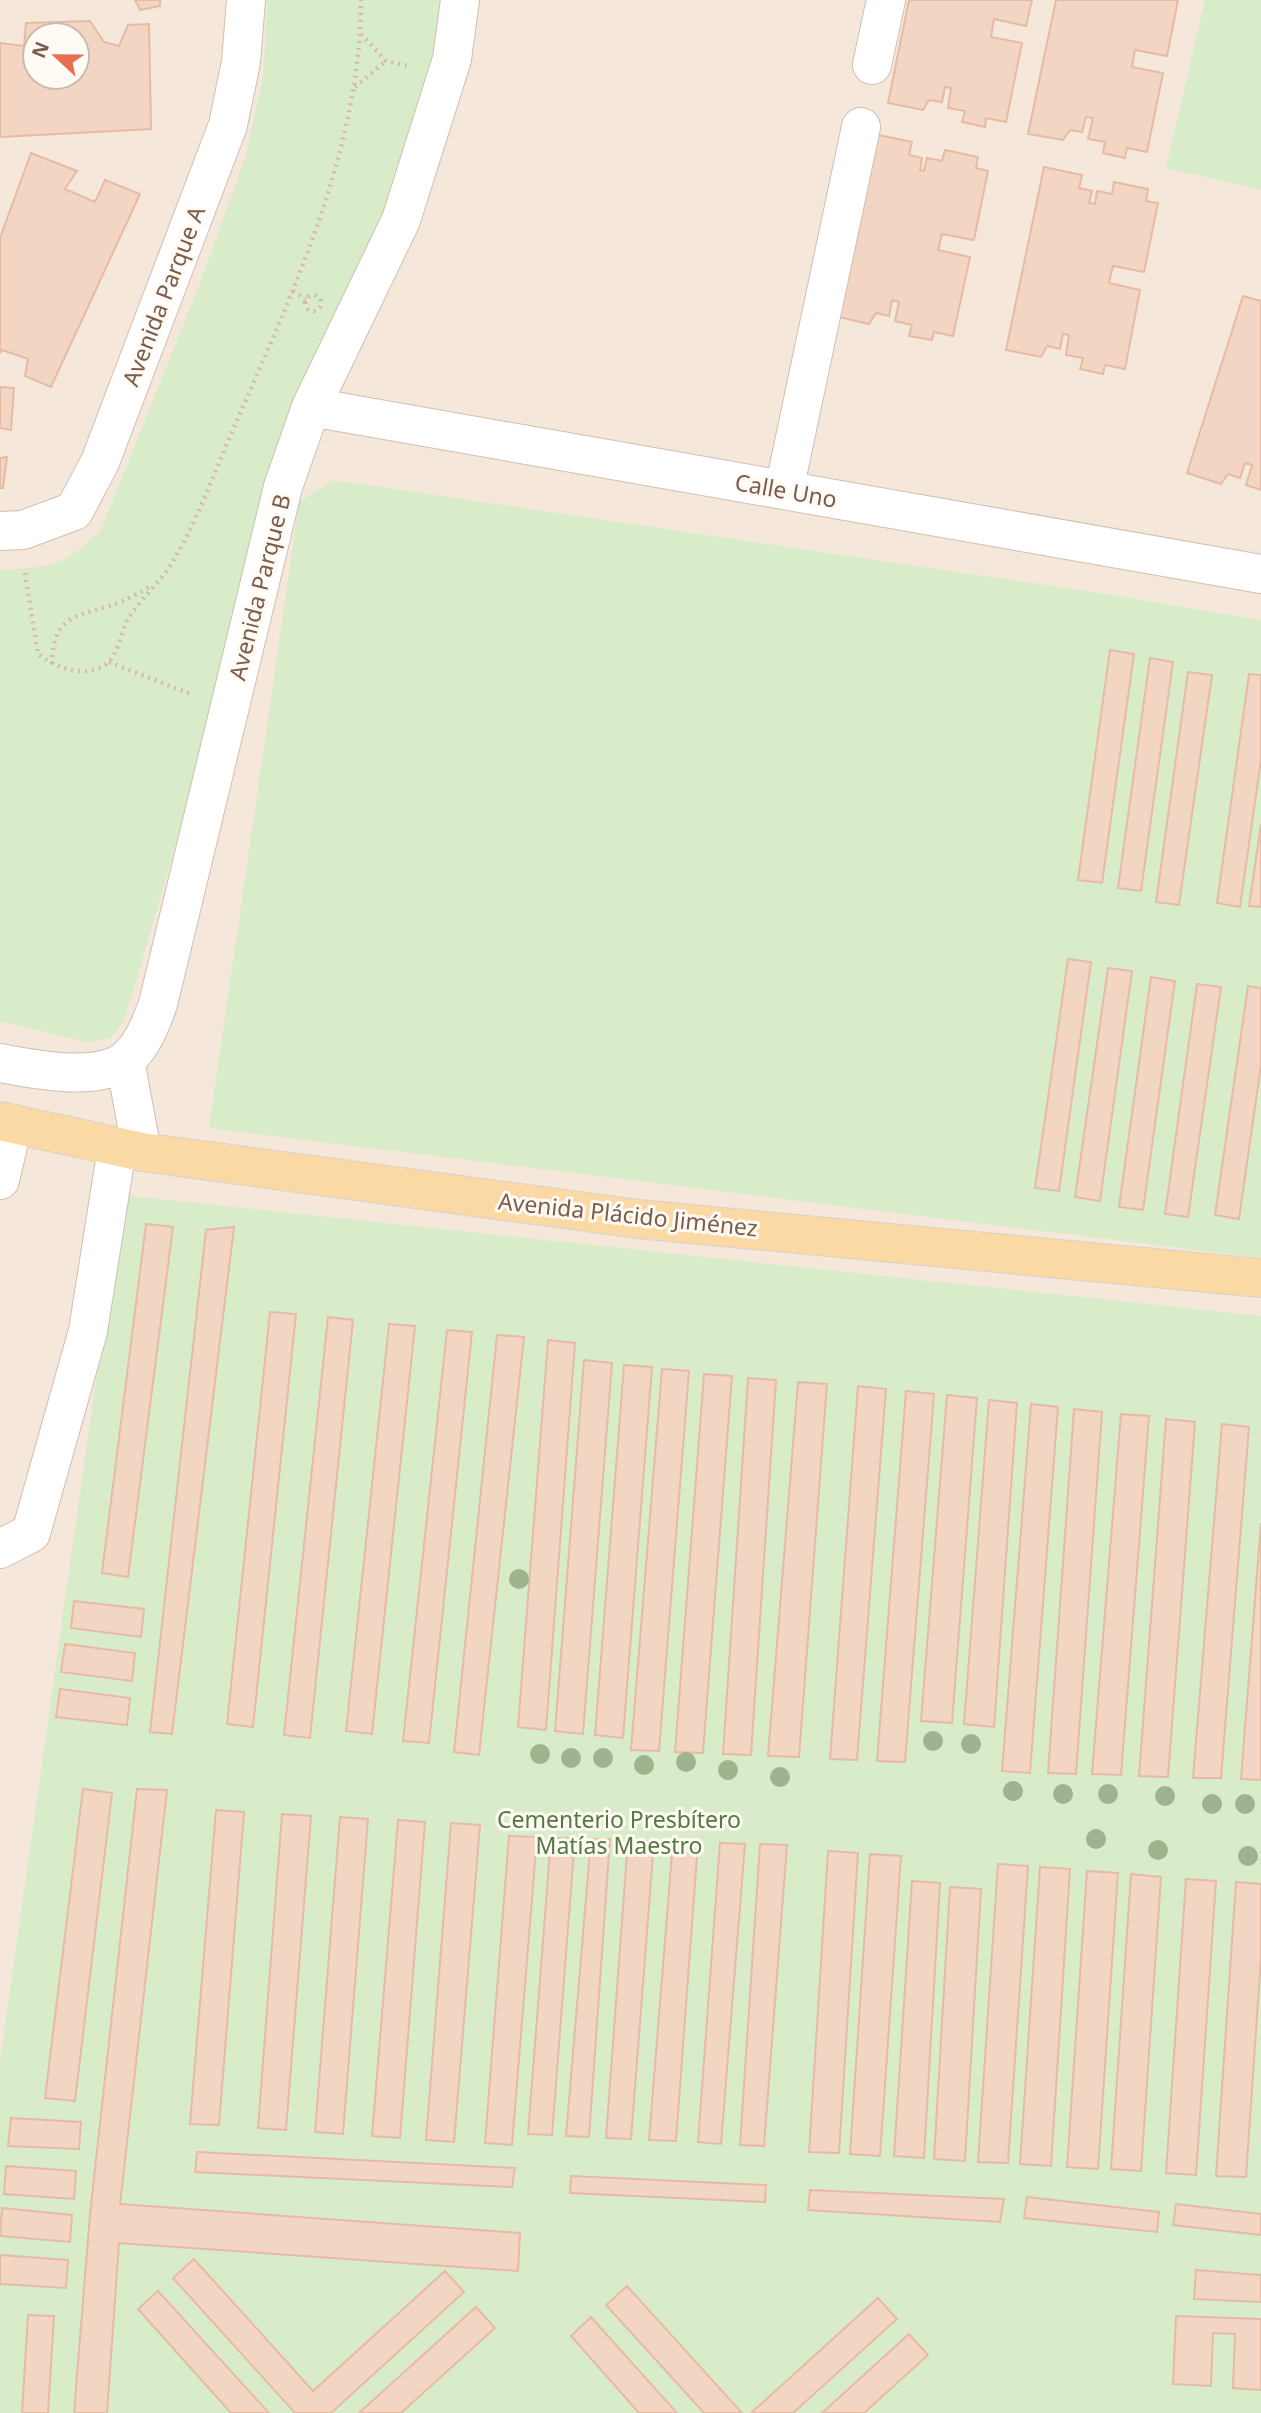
<svg xmlns="http://www.w3.org/2000/svg" width="1261" height="2413" font-family="'Noto Sans',sans-serif">
<rect width="100%" height="100%" fill="#fdf6ec"/>
<path fill="#f5e8da" fill-rule="evenodd" d="M0,0H1261V2413H0ZM35,35H77V77H35Z"/>
<path fill="#d8ecc9" d="M267,0H445L427,97L218,701L124,1022L110,1038L87,1042L0,1021V570C51,567 64,567 101,530L200,283L246,155L263,76Z
M1205,0H1261V190L1166,168Z
M333,480L1113,595L1261,620V1258L209,1128L299,502Z
M122,1195L1261,1316V2413H0V2061Z"/>
<path fill="#f3d5c3" stroke="#e6bba3" stroke-width="2" fill-rule="evenodd" d="M135,0H160V6L140,10Z
M909,0H1032L1026,26L994,19L991,37L1022,43L1006,122L986,118L985,127L962,122L965,111L948,108L951,88L945,87L942,102L929,100L923,110L888,103Z
M1056,0H1178L1167,56L1135,50L1132,67L1163,73L1147,152L1127,148L1125,158L1103,153L1105,142L1088,139L1093,118L1086,117L1082,132L1070,130L1063,140L1028,134Z
M90,21L104,42L119,46L128,25L149,24L151,129L0,137V43L24,46L26,23ZM35,35H77V77H35Z
M874,134L912,142L909,155L922,158L920,170L924,171L927,158L942,161L945,150L978,157L976,168L988,171L974,240L942,234L938,250L970,257L953,336L934,332L932,340L909,336L912,325L895,321L899,302L892,300L889,316L876,313L869,324L835,316Z
M31,153L77,171L65,189L95,202L105,180L140,194L51,387L25,376L28,359L2,350L0,353V238Z
M1044,167L1082,175L1079,188L1092,191L1089,203L1095,204L1097,191L1112,194L1114,182L1148,189L1146,201L1158,203L1144,272L1113,266L1109,283L1140,290L1125,369L1105,365L1103,374L1080,369L1083,358L1066,355L1069,335L1063,334L1060,349L1047,346L1041,357L1006,350Z
M1243,296L1261,301V490L1246,485L1252,465L1245,463L1240,478L1228,474L1221,484L1187,473Z
M0,387L14,388L11,430L0,428Z
M7,457L3,488H0V458Z
M1110,650L1134,654L1102,883L1078,880Z
M1150,658L1173,662L1141,891L1118,888Z
M1188,672L1212,675L1179,905L1156,902Z
M1249,674L1261,675V760L1240,907L1217,903Z
M1261,824V907L1249,906Z
M1068,959L1091,962L1059,1191L1035,1188Z
M1108,968L1132,971L1100,1201L1075,1197Z
M1151,977L1175,981L1143,1210L1119,1207Z
M1197,984L1221,987L1188,1217L1165,1214Z
M1248,986L1261,988V1065L1239,1219L1215,1215Z
M146,1224L173,1227L128,1577L102,1573Z
M234,1227L172,1734L150,1732L206,1230Z
M270,1312L296,1314L253,1727L227,1724Z
M328,1317L353,1320L310,1738L284,1735Z
M389,1324L415,1326L372,1734L346,1731Z
M447,1330L472,1332L429,1743L403,1741Z
M497,1335L524,1337L479,1755L454,1752Z
M548,1340L575,1343L546,1730L518,1727Z
M584,1360L612,1363L583,1734L555,1731Z
M624,1365L652,1367L623,1738L595,1735Z
M662,1369L689,1371L659,1751L631,1750Z
M704,1374L732,1376L703,1753L675,1752Z
M748,1378L776,1380L751,1755L723,1754Z
M798,1382L827,1384L799,1757L768,1756Z
M858,1386L886,1389L857,1760L830,1759Z
M906,1391L934,1394L905,1762L877,1761Z
M947,1395L977,1398L952,1723L921,1721Z
M989,1400L1017,1403L994,1727L964,1724Z
M1031,1404L1058,1407L1030,1773L1002,1771Z
M1074,1409L1102,1412L1076,1774L1048,1773Z
M1121,1414L1149,1416L1121,1775L1092,1774Z
M1166,1419L1195,1422L1168,1777L1139,1776Z
M1222,1424L1249,1427L1221,1778H1193Z
M1261,1523V1780L1241,1779Z
M74,1601L144,1609L141,1637L71,1628Z
M65,1644L135,1653L132,1681L61,1672Z
M60,1689L130,1698L127,1725L56,1717Z
M83,1789L112,1793L75,2101L45,2098Z
M137,1789L167,1790L120,2204L520,2233L518,2271L119,2243L107,2413H74L90,2214Z
M216,1810L244,1812L219,2125L190,2124Z
M282,1814L311,1816L286,2130L258,2128Z
M340,1817L368,1819L343,2134L315,2132Z
M398,1820L425,1822L400,2138L372,2136Z
M451,1823L480,1825L454,2142L426,2140Z
M509,1836L537,1837L512,2145L485,2143Z
M551,1838H575L552,2135L528,2134Z
M591,1839H610L589,2137L566,2136Z
M628,1840L654,1841L631,2139L606,2138Z
M673,1841L698,1842L676,2141L649,2140Z
M720,1843L745,1844L721,2144L698,2142Z
M760,1844L787,1845L764,2146L740,2145Z
M828,1851L858,1853L839,2153L809,2152Z
M870,1854L901,1856L880,2156L850,2154Z
M998,1864L1028,1866L1008,2163L978,2162Z
M1040,1867L1070,1869L1051,2166L1020,2164Z
M1087,1871L1118,1873L1098,2169L1067,2167Z
M1131,1874L1161,1877L1141,2171L1111,2169Z
M1186,1879L1216,1881L1196,2175L1166,2173Z
M912,1881L940,1883L924,2158L894,2156Z
M1236,1882L1261,1884V1957L1246,2177L1216,2176Z
M950,1887L981,1889L965,2161L934,2159Z
M11,2118L81,2122L79,2149L8,2146Z
M197,2152L515,2168L512,2187L195,2172Z
M6,2166L76,2171L74,2199L4,2194Z
M571,2176L766,2185L765,2202L570,2193Z
M810,2190L1004,2199L1000,2222L808,2210Z
M1027,2197L1159,2212L1157,2232L1024,2218Z
M1176,2204L1261,2214V2235L1173,2225Z
M2,2208L72,2215L70,2242L0,2236Z
M0,2255L68,2260L66,2288L0,2284Z
M194,2259L313,2391L445,2271L464,2292L331,2413H295L173,2278Z
M1196,2270L1261,2275V2302L1194,2299Z
M627,2286L742,2413H704L606,2305Z
M158,2291L269,2413H231L138,2309Z
M878,2298L897,2319L793,2413H751Z
M476,2307L495,2328L401,2413H359Z
M28,2315L54,2316L48,2413H22Z
M1176,2316L1261,2319V2390L1233,2388L1235,2334L1213,2333L1211,2386L1173,2384Z
M591,2317L677,2413H639L571,2336Z
M909,2334L928,2355L864,2413H822Z"/>
<g fill="none" stroke-linecap="round" stroke-linejoin="round">
<defs>
<path id="minor" d="M872,65L886,0
M311,407L1261,574
M784,490L861,127
M0,531L23,530L74,511L100,462L228,125L241,62L246,0
M125,1061L142,1152
M0,1063C33,1069 99,1083 127,1059C143,1045 151,1023 158,1004L283,487L311,407L401,220L452,59L460,0
M0,1180L13,1124
M0,1549L31,1533L88,1331L117,1148"/>
<path id="major" d="M0,1121L142,1152L638,1219L1261,1278"/>
</defs>
<use href="#minor" stroke="#d1beb0" stroke-width="40"/>
<use href="#major" stroke="#dad1cd" stroke-width="40"/>
<path stroke="#d9b8a5" stroke-width="4.5" stroke-dasharray="2 5" stroke-linecap="butt" d="M361,34L386,61L409,66
M355,87L386,61
M293,291L306,299
M305 303a8 8 0 1 1 16 0a8 8 0 1 1-16 0Z
M25,573L38,654C56,668 85,679 106,664C119,655 121,630 129,617C142,598 160,582 172,563C199,518 217,465 238,418C296,285 360,149 361,0
M109,662L193,695
M52,664C53,619 71,617 109,606C123,602 140,593 152,585"/>
<use href="#minor" stroke="#fff" stroke-width="38"/>
<use href="#major" stroke="#fbd9a5" stroke-width="38"/>
</g>
<g fill="#a0b28e">
<circle cx="519" cy="1579" r="10"/>
<circle cx="933" cy="1741" r="10"/>
<circle cx="971" cy="1744" r="10"/>
<circle cx="540" cy="1754" r="10"/>
<circle cx="571" cy="1758" r="10"/>
<circle cx="603" cy="1758" r="10"/>
<circle cx="686" cy="1762" r="10"/>
<circle cx="644" cy="1765" r="10"/>
<circle cx="728" cy="1770" r="10"/>
<circle cx="780" cy="1777" r="10"/>
<circle cx="1013" cy="1791" r="10"/>
<circle cx="1063" cy="1794" r="10"/>
<circle cx="1108" cy="1794" r="10"/>
<circle cx="1165" cy="1796" r="10"/>
<circle cx="1212" cy="1804" r="10"/>
<circle cx="1245" cy="1804" r="10"/>
<circle cx="1096" cy="1839" r="10"/>
<circle cx="1158" cy="1850" r="10"/>
<circle cx="1248" cy="1856" r="10"/>
</g>
<g text-anchor="middle" dominant-baseline="central" stroke-width="6" stroke-linejoin="round" paint-order="stroke">
<g font-size="23" fill="#7a5c4d" stroke="#fffaf3">
<text transform="translate(163 296) rotate(-69)">Avenida Parque A</text>
<text transform="translate(786 490) rotate(10)">Calle Uno</text>
<text transform="translate(259 587) rotate(-76)">Avenida Parque B</text>
<text transform="translate(628 1214) rotate(6)">Avenida Plácido Jiménez</text>
</g>
<g font-size="23" fill="#537a41" stroke="#fffaf3">
<text x="619" y="1819">Cementerio Presbítero<tspan x="619" dy="26">Matías Maestro</tspan></text>
</g>
</g>
<g transform="translate(56 56) rotate(292)"><circle r="33" fill="#fffaf3" stroke="#cabbb1" stroke-width="2"/>
<path d="M0-5L12 26L0 18L-12 26Z" fill="#e76f51"/>
<text y="-10" font-size="19" font-weight="bold" text-anchor="middle" fill="#7a5c4d">N</text>
</g>
</svg>
